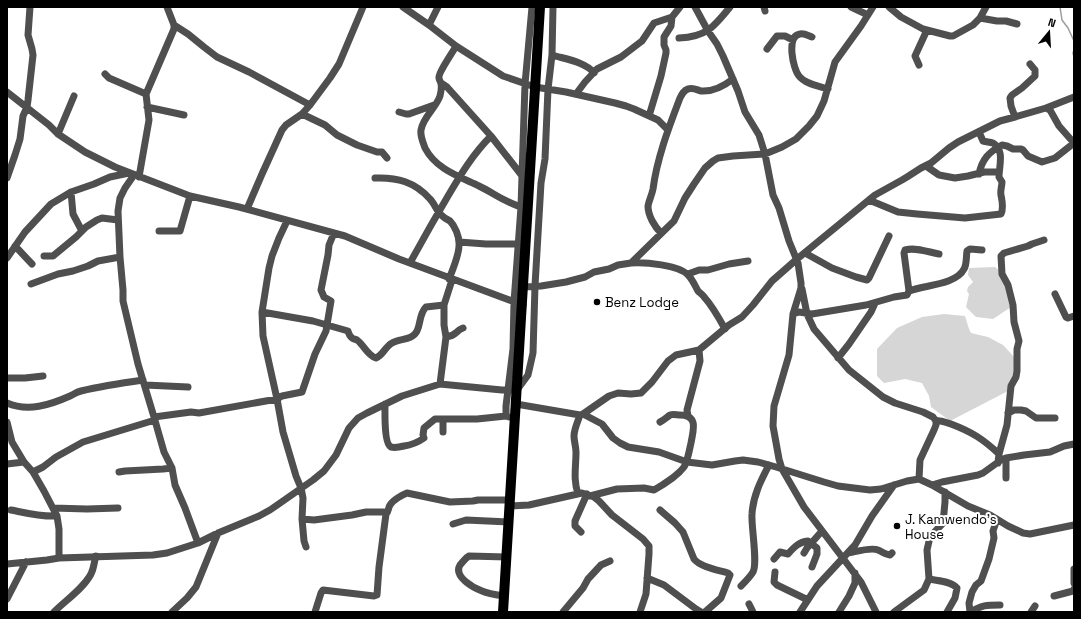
<svg xmlns="http://www.w3.org/2000/svg" width="1081" height="619" font-family="'Space Grotesk',sans-serif">
<rect width="100%" height="100%" fill="#fff"/>
<path fill="#d6d6d6" d="M995,267C1006,274 1009,295 1011,307L993,319L976,317L966,307L969,294L967,291L968,287L973,282L968,275L969,268Z
M944,314L965,316L969,329L971,333L988,337L1003,345L1016,359V372L1008,391L950,421L931,407L929,396L922,383L905,379L884,383L877,376V349L897,328L922,317Z"/>
<g fill="none" stroke-linecap="round" stroke-linejoin="round">
<path stroke="#9d9d9d" stroke-width="1.5" d="M1060,7L1062,20L1068,28L1074,41
M1074,50L1073,53L1074,57"/>
<path stroke="#4f4f4f" stroke-width="7" d="M403,7L429,25L456,46L503,76L535,87L566,92L615,103L626,106L634,109L658,120L668,130
M695,7L708,31L717,44L723,56L738,91L745,112L759,135L765,154L773,195L779,208L789,241L798,263L801,283V288L793,314L789,355L774,406L773,426L779,459L782,469L804,507L861,582L876,612
M764,7L765,11
M851,7L868,15
M889,7L901,17L923,29L950,36H953L973,25L980,18L986,7
M980,18L997,21H1006L1017,24
M174,25L188,34L204,47L217,57L249,72L310,105
M429,25L438,7
M812,37C809,36 804,33 800,34C786,36 793,69 799,76C805,84 819,86 828,89
M679,38C706,37 714,27 730,7
M456,46C453,52 438,73 439,78C439,80 441,82 441,84C442,88 441,92 440,96C436,108 423,117 421,130C420,136 423,142 425,148C436,169 458,176 479,186C494,193 507,204 525,208
M767,49L777,36H785L793,40
M552,55C565,59 586,62 594,73
M919,65L915,56L927,30
M105,74L109,78L146,94
M441,83L447,87L491,136L523,177
M7,92L49,125L58,134L85,152L115,167L190,196L239,207L345,236L399,259L523,305
M576,94L585,82L597,69L621,57L638,44L642,41L654,23L672,17L680,7
M147,107L184,115
M1046,108L1074,97
M399,112L406,114H409L434,105
M302,114L325,125L337,135L357,145L377,152H382L387,158
M649,116L661,76L666,53V50L664,45V37L671,26L672,17
M1015,117L1011,106L1010,98L1012,95L1022,88L1035,76V70L1030,64
M58,134L74,96
M926,166L939,175L955,178L968,176L984,172H999
M979,174C982,159 989,152 1002,145L1007,146L1013,149H1021L1023,150L1028,156L1042,162L1055,158L1074,143
M134,175L125,188L120,198L118,211L120,257L123,290V301L138,364L154,417L164,452L172,468L175,485L185,508L198,543
M139,177L149,120L146,94L174,29V25L167,7
M7,178L15,155L20,139L23,116L27,107L28,100L33,55L32,49L28,35L30,7
M375,178C397,177 415,182 430,199C434,203 436,209 440,214C443,217 446,219 450,221C455,226 459,236 459,243C460,253 453,269 449,279
M71,192L73,214L82,231
M869,200L898,212L917,214L965,218L1001,214C1004,208 1002,201 1001,195C1000,191 1002,186 1002,182L999,177C999,166 1005,150 993,143C990,142 987,142 983,141L979,132
M247,209L262,174L282,130L286,125L302,114L310,105L330,78L339,64L363,7
M287,221L279,238L272,256L269,268L262,312L263,336L277,399L283,432L296,476L301,488L303,498L302,519L304,541L306,547
M159,231H180L190,196
M661,233C655,227 648,216 648,206C649,200 652,195 653,189C657,158 669,127 680,98C682,94 684,90 688,89C693,87 697,90 701,91C713,92 724,86 733,79
M459,242L486,244H518
M15,246L32,264
M805,253L832,268L856,277L867,280L869,278L889,236
M44,256H53L76,237L86,227L97,220L102,218L118,220
M7,258L25,232L51,204L71,192L94,184L110,177L129,173
M410,263C422,241 435,218 448,196C461,174 473,154 491,136
M631,263C645,262 679,265 688,275C693,280 695,286 698,291C700,293 703,295 705,298C713,307 719,318 725,329
M688,274L699,270H708L729,264L748,261
M31,284L58,274L73,271L88,266L98,261L120,257
M524,287L541,286L566,282L585,277L594,272L609,269L618,265L631,263L674,221L685,198L694,184L705,168L713,161L718,158L733,156L765,154L782,147L796,139L809,126L817,116L824,101L835,62L861,26L873,7
M802,289L807,314L814,329L849,370L883,397L895,403L923,412L933,417L936,421V425L934,430L920,460L919,479
M909,291C924,285 956,285 964,269C967,264 966,257 967,251L970,249L982,250
M1055,294L1066,317L1068,318L1074,316
M262,312L313,321L348,331C349,334 349,335 351,337C354,340 353,338 357,340C364,345 367,355 376,358C383,355 385,347 392,343C400,338 412,341 417,331C421,323 419,314 426,307L444,305
M793,314L799,312L812,314L866,305L894,297L907,295L909,291L904,253L905,250C916,247 928,252 939,254
M446,337C457,336 455,331 463,328
M838,358L849,344L871,312L875,303
M7,378H25L43,376
M440,384L446,337L444,325V305L452,280
M145,385L188,387
M7,403C28,412 50,405 70,396C74,394 77,392 81,391C102,386 122,383 143,380
M385,404C385,412 384,444 391,447C395,448 400,447 404,446C412,445 417,443 424,438L423,435L424,428L435,419H477L506,416L509,417
M516,404L580,415L583,414L609,396L618,393L631,394L641,393L652,382L668,361L676,355L699,350L729,325L742,317L753,305L772,281L797,259L875,195L902,180L907,177L921,168L931,163L949,148L958,142L1000,121L1015,117L1046,108L1050,110L1059,126L1074,143
M1008,413L1014,410H1021L1026,411L1036,418H1055
M583,414L602,424L613,438L620,443L628,447L659,452L687,462L712,465L735,461L743,460L758,462L776,467L824,482L838,486L870,490L881,489L907,481L919,479L932,485L968,506L990,515L1008,526L1023,533L1030,534L1074,525
M506,416V406L513,349L514,302L521,207L525,84L532,7
M688,416L687,410L700,361L699,350
M154,417L191,412L199,413L277,399L282,396L302,392L315,354L326,331L331,301L324,297L321,290L328,255L329,245L334,233
M936,421C942,420 946,423 951,424C972,432 983,439 999,454
M7,422L12,442L24,462L33,472L44,491L57,516L59,529V558L153,555L167,553L198,543L218,533L259,516L270,510L313,480L324,471L336,455L349,428L358,418L367,413L402,396L440,384L502,390H517L528,375L533,353L535,286L541,183L545,159L548,89L552,55L553,7
M443,432V419
M998,463L999,454L1007,425L1011,386L1016,377L1017,371V349L1019,341L1014,322L1013,305L1008,285L1002,274L1001,256L1004,253L1028,246L1032,244L1044,240
M7,464L24,462
M33,472L43,467L56,457L83,442L155,420
M119,472L125,471L163,469L172,468
M1006,478V458
M932,485L942,482L978,475L983,473L1001,460L1006,458L1024,455L1050,452L1064,446L1074,444
M578,494C573,479 576,467 576,452C576,447 574,441 574,436C574,429 578,421 580,415
M590,496L617,489L644,488L654,490C663,485 678,475 684,467C688,460 689,451 691,443C693,431 699,415 680,415C677,415 673,414 670,415C667,417 664,420 660,422
M510,506L529,505L582,493L594,497L599,501L612,515L643,539L649,546V554L646,594L640,612
M53,508L87,509L118,508
M11,510C26,513 41,517 57,516
M660,510L675,523L683,532L694,559C700,567 718,570 728,573L730,575L721,598L705,612
M386,514C389,511 388,508 390,505C393,500 402,495 407,493L450,502L473,501L478,500H510
M302,519L314,520L352,515L366,512H384L386,514L379,567L377,595L374,596L323,590L321,593L315,612
M453,524L466,520L509,522
M581,532L575,526V521L587,494
M804,553L807,548L822,531
M848,553C855,552 871,547 878,550C883,552 884,554 890,555L892,553
M774,559L780,552L788,554C794,547 799,542 808,541L817,548V554L812,567
M7,564L47,560L59,558
M1074,569V583
M775,572L774,582L777,585L808,600
M647,578L664,585L696,609L701,612
M929,579C938,581 951,581 957,588L955,598L947,612
M741,586C745,582 750,577 753,572C758,563 751,526 752,514C753,496 761,480 769,465
M504,596C497,595 489,594 482,591C474,588 453,577 460,565C463,562 465,558 469,556L507,557
M1054,596L1073,591L1074,589
M7,599L26,562
M749,604L753,612
M54,612C66,600 83,589 91,574C94,568 94,562 96,556
M172,612L187,598L196,587L218,533
M563,612L583,588L588,579L601,565L610,561
M800,612L817,586L855,545L872,516L894,485
M839,612L849,596L855,583V573
M894,612L924,590L929,579L927,550L930,537L943,523L945,502V492
M970,612L969,603L972,592L976,585L981,581L989,559L994,538L993,531L997,519
M971,612C981,605 987,605 1000,605
M1031,612L1035,606"/>
<path stroke="#000" stroke-width="10" d="M503,612L540,7"/>
</g>
<g fill="#000" stroke="#fff" stroke-width="1.5">
<circle cx="597" cy="302" r="4"/>
<circle cx="897" cy="526" r="4"/>
</g>
<g text-anchor="middle" dominant-baseline="central" stroke-width="4" stroke-linejoin="round" paint-order="stroke">
<g font-size="13" fill="#000" stroke="#fff" text-anchor="start">
<text x="605" y="302">Benz Lodge</text>
<text x="905" y="519">J. Kamwendo's<tspan x="905" dy="15">House</tspan></text>
</g>
</g>
<rect width="1081" height="619" fill="none" stroke="#000000" stroke-width="16"/>
<g transform="translate(1049 32) rotate(18)" stroke="#ffffff" stroke-width="3" paint-order="stroke">
<path d="M0-3L7 15L0 10L-7 15Z" fill="#000000"/>
<text y="-6" font-size="11" font-weight="bold" text-anchor="middle" fill="#000000">N</text>
</g>
</svg>
